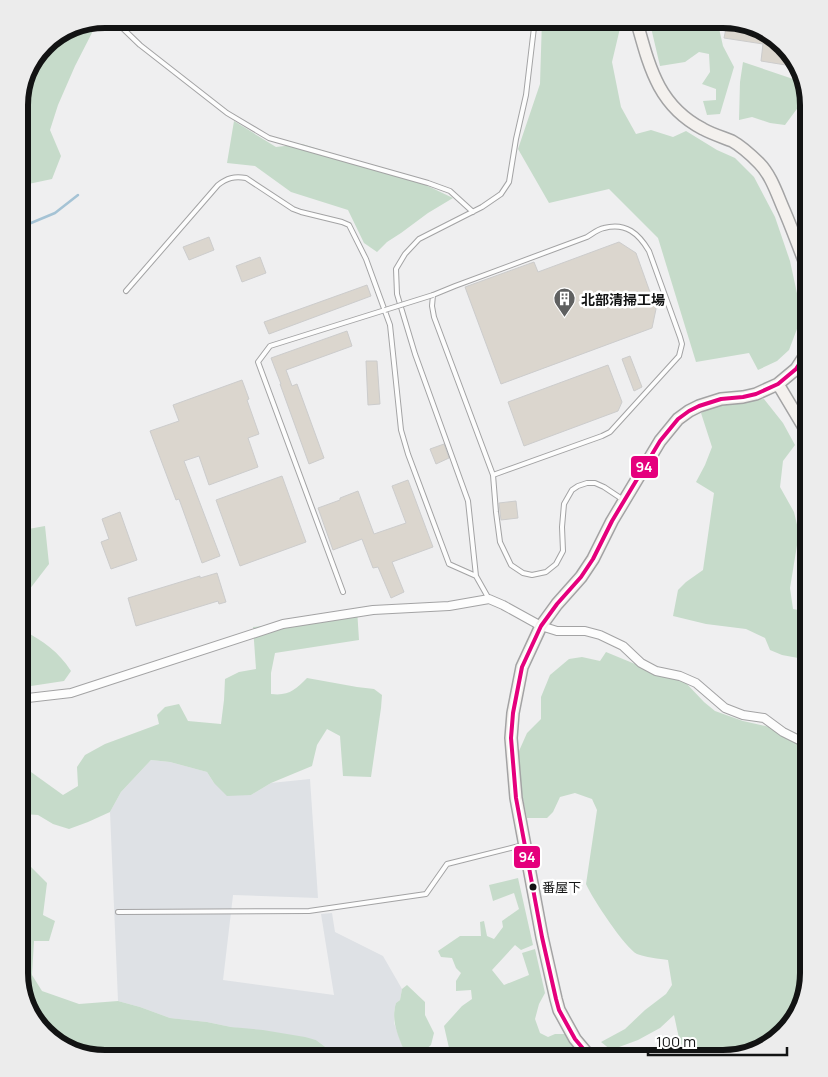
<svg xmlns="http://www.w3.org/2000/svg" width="828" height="1077" font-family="Manrope,'Noto Sans JP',sans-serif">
<rect width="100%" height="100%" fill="#efeff0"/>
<path fill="#dee1e5" d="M151,760L170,762L207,772L214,783L251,795L271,783L310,779L318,898L233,895L223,980L334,995L321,914L332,913L335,932L383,956L402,989L400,1000L396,1003L394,1011V1023L403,1048L396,1051L385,1053L378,1058H340L316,1040L231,1027L207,1022L170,1018L140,1007L118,1001L110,812L121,792Z"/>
<path fill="#c6dbca" d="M542,19H618L621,24L612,62L621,107L636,134L651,130L673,137L686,131L717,150L735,158L754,177L775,217L790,261L798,298L800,321L789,350L777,361L758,370L749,353L696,362L658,238L609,189L549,203L518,149L540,84Z
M649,19H721L718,24L723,46L734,67L720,114L707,115L703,101L716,100V89L702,84L710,72L709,54L699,52L685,62L660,66Z
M98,21L75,66L58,105L50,130L61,156L52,179L19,186V99L28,66L48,40Z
M743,62L802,82L804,88L802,90V102L785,125L770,123L752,117L739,120L740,82Z
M234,121L276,147L302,144L411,178L453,198L428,213L401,233L387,242L377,252L364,243L348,210L291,192L255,166L227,163Z
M764,399L783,423L795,445L783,461L780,487L794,512L799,533L790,588L793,609L809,612V660L782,655L770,650L765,638L746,629L706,624L673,616L678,590L686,582L703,570L714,493L696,482L705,465L712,447L701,413C721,401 742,400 764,399Z
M45,526L49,564L19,603V532L23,530Z
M357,609L359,640L275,653L271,673V694C289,696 295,690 307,678L357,687L374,689L382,695L381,708L371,777L343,776L340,736L327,729L317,745L312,766L271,783L251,795L227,796L214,783L207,772L170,762L151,760L121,792L110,812L88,822L69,829L53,824L38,815L23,814L19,818V755L31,772L63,795L78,786L77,767L85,755L105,744L159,724L157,715L165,707L179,704L188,721L221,724L224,700L225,679L239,672L256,669L253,627L312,620Z
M19,612L23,630C43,641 59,652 71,671L64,681L31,686L19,684Z
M606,652L652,671L685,682L704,702L715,711L743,721L770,727L801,745L809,747V972L798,1015L771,1044L723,1058H670L694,1056L680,1043L674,1015L660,1028L638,1040L611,1050L601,1042L625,1029L645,1010L666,994L672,985L668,960C660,959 644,957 637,954C625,948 592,898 586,884L597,810L592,799L575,793L560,797L553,812L547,818H527L515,760L527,733L541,719V697L550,675L569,659L582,657L600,661Z
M19,855L47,883L43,915L55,921L49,941H34L32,975L42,991L79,1004L118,1001L140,1007L170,1018L207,1022L231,1027L263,1030L305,1037L316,1040L340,1058H105L62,1047L33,1020L19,972Z
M518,878L533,945L521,950L515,945L492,970L504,985L529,975L522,953L535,949L545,993L539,1004L535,1019L540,1033L548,1037L555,1034H565L575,1049L585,1058H450L449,1048L444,1026L462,1006L472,999L471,990L456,991V981L461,973L456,968L452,958L441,957L438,951L460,936H481L480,922L484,921L487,936L494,939L503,927L502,921L519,909L514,893L493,901L489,885Z
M407,985L425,1002V1015L434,1033L431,1045L420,1054L423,1058H378C387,1051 393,1053 403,1048C397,1033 391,1019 396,1003L400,1000L402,989Z"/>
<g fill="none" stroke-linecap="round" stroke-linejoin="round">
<path stroke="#a5c3d5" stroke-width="2.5" d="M19,228L55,213L78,195"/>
</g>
<path fill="#dbd6ce" stroke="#ccc" d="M728,19L766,30L795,57L798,67L761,61L763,44L724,38Z
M209,237L214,250L189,260L183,247Z
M619,242L636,253L656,309L652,328L501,384L465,287L534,262L538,272Z
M260,257L266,273L242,282L236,266Z
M367,285L371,296L269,334L264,322Z
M347,331L352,346L286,370L292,386L297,384L324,458L309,464L280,384H281L271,358Z
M630,356L642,387L634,391L622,359Z
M366,361H377L380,404L368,405Z
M608,365L622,402L618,411L524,446L508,402Z
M242,380L249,399L247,400L259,434L248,438L258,467L209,485L199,456L184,461L220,556L202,563L179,499L176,500L150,431L179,421L173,405Z
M444,444L449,458L436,464L430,449Z
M282,476L306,542L240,566L216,500Z
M408,480L433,547L392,562L404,592L391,598L378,567L373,568L362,539L333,550L318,508L340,500V498L358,491L374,534L406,523L392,486Z
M516,501L518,518L501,520L499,503Z
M120,512L137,560L111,569L101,542L109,539L102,519Z
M217,573L226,602L219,604L218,601L136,626L128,598L200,576V578Z"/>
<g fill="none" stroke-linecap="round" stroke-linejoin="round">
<defs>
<path id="lane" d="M113,19L140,45L227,113L269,138L428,183L450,191L473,212
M126,291L218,185C227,178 234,176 246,178L293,209L301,212L342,222L349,225L366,259L390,325L401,430L408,454L449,564L476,576
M493,475L602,436L610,432L679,356L682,344L680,337L649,251C639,234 626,222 604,228C598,229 592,234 587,237L455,286L433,295L432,306L434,317L493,475L496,512L500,542L511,565L523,573L532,575L546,572L556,564L563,551L562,527L564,504L572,490L578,486L587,483H595L604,487L622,499
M343,592L258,362L270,346L385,310
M489,599L476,576L468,501L415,354L397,294L396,269L405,254L419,239L482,207L501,194L509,182L516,139L526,95L535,19
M118,912L309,911L426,894L447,864L523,845"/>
<path id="street" d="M19,699L71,693L283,624L373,610L449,606L489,599L503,605L541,626L557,631H585L600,635L623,646L641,663L656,671L680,676L696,683L725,708L743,715L764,718L783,732L801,741L809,743"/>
<path id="secondary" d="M636,19C649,65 657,105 703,129C712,134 722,137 732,141C741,146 751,155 759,163C771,175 777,194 784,210C793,231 801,253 809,274
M778,384L809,436
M591,1058L575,1039L559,1010L556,999L542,937L516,798L511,738L513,713L522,667L541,626L557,604L581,577L593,559L612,521L660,441L678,419L689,411L699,406L721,399L743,397L756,394L778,384L796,369L809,349"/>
</defs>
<use href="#lane" stroke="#a3a3a4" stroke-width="6"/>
<use href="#street" stroke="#a3a3a4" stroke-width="10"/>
<use href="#secondary" stroke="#a3a3a4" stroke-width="14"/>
<use href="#lane" stroke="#fdfdfd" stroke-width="4"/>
<use href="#street" stroke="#fdfdfd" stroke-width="8"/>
<use href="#secondary" stroke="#f4f1ee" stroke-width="11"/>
<defs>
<path id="lane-bridge" d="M385,310L433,295"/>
</defs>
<use href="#lane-bridge" stroke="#a3a3a4" stroke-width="6" stroke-linecap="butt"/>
<use href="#lane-bridge" stroke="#fdfdfd" stroke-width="4"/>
<defs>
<path id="bus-1" d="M591,1058L575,1039L559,1010L556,999L542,937L516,798L511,738L513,713L522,667L541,626L557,604L581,577L593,559L612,521L660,441L678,419L689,411L699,406L721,399L743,397L756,394L778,384L796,369L809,349"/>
</defs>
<use href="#bus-1" stroke="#fff" stroke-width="8"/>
<use href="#bus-1" stroke="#e5007d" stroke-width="4"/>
</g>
<defs>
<symbol id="building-pin" viewBox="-11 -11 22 30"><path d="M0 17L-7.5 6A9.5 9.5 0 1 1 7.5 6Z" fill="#5f6060" stroke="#fff"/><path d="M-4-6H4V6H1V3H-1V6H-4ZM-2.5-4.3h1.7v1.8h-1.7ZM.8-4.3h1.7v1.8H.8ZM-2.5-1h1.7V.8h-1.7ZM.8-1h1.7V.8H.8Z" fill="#fff"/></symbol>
</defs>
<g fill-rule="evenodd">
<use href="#building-pin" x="552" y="286" width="25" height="34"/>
</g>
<circle fill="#121313" stroke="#fff" stroke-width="2" cx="533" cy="887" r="4.5"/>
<g text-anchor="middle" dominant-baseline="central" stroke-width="5" stroke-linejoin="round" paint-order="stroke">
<g font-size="13" fill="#121313" stroke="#fff" text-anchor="start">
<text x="542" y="887">番屋下</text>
</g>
<g font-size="14" font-weight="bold" fill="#121313" stroke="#fff" text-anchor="start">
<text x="581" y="299">北部清掃工場</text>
</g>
</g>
<path d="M0 0H828V1077H0ZM105 28H723A77 77 0 0 1 800 105V973A77 77 0 0 1 723 1050H105A77 77 0 0 1 28 973V105A77 77 0 0 1 105 28Z" fill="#ececec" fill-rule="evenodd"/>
<path fill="none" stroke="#121313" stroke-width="6" d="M105 28H723A77 77 0 0 1 800 105V973A77 77 0 0 1 723 1050H105A77 77 0 0 1 28 973V105A77 77 0 0 1 105 28Z"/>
<g stroke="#fff" stroke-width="2">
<rect x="630" y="455" width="29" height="24" rx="5" fill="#e5007d"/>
<rect x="513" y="845" width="28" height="24" rx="5" fill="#e5007d"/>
</g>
<g font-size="14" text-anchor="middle" font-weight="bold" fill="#fff">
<text x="644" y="472">94</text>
<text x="527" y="862">94</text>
</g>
<path d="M648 1047v8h139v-8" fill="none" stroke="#121313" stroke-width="2.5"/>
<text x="656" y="1047" font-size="15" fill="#121313" stroke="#ffffff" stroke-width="4" paint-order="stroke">100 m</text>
</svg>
